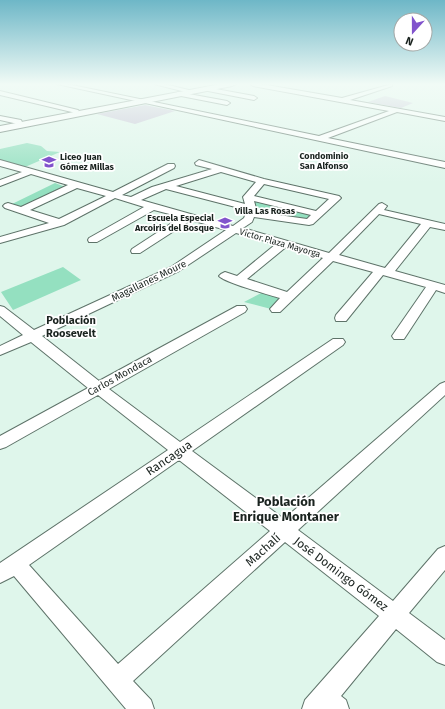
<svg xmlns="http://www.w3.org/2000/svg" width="445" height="709" font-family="'Fira Sans',sans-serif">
<rect width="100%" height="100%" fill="#dff6eb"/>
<path fill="#94e0c0" d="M27,143L41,146L47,151L60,152L25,167L0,160V149Z
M55,183L68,188L26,208L12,204Z
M252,199L312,214L307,221L257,214Z
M63,267L81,280L13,310L1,292Z
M265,291L284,297L271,309L244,302Z"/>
<path fill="#c5c0d4" d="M385,96L413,103L401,108L368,102Z
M145,105L175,111L135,124L97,114Z"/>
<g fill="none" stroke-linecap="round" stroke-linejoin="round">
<defs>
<path id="minor" d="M57,84H67L319,136L389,111L253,86L250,84H261L342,98L392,84V86L350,100L445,117V121L397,112L328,138L445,162V168Z
M154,84H164L193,91L190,93Z
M205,87L254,96L257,98L254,100L203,90V88Z
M0,91L78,110L79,111L76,113L0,95Z
M178,92L227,101L230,103L227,105L176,95L175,94Z
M0,116L21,120L22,122L18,124L0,120Z
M0,160L113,192L168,164H174L175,166L174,168L122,195L131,197L152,187L212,169L196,165L195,163L199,160L264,179L339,196L341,198L339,200L313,224L309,225L254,217L252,222L243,228L329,253L379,204L382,203L387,206L384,210L445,224V230L430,227L395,271L445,285V293L436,290L404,339H394L392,336L426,287L383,275L346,321H336L335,318L336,315L373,272L333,261L280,312H272L270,309L280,298C269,295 224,282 219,276L221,274L225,272L237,276L276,244L236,233L179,271L42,336L99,381L237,306H245L247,309L245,312L109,389L180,442L333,339H343L345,342L343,345L192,451L284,519L440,384L445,382V395L298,530L393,601L438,549L445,546V570L409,613L445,640V665L437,662L396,629L341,696L346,700L349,709H302L305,700L379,616L285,542L133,681L151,700L154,709H126L14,576L0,583V563L168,450L98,395L6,447L0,449V436L88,388L31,342L0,355V346L23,335L0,316V306L4,307L34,330L171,267L226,230L191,220L140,253H132L131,251L132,249L181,217L154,210L97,242H89L88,240L89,238L144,207L115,198L64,225L0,243V237L49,223L5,208L3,206L5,204L8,203L21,207L68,185L31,174L0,186V180L22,172L0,166ZM221,172L256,182L243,197L245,204L176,186ZM264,184L329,199L316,211L254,196ZM77,188L106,196L59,219L30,210ZM166,189L247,210V211L244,218L233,226L141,200ZM254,201L311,215L307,219L257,212ZM379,214L421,224L385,268L339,255ZM286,247L323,258L287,292L247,279ZM179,460L270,531L118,664L29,565Z"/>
<path id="major" d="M221,84H236L232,86L0,132V126Z"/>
</defs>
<use href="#minor" stroke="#5e7369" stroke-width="2"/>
<use href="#major" stroke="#5e7369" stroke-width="2"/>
<use href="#minor" fill="#fff" fill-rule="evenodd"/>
<use href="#major" fill="#fff" fill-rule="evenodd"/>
</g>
<linearGradient id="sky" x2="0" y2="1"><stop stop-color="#6eb7c7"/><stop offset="0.46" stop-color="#f1fbf6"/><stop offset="1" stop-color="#f1fbf6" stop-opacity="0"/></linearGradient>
<rect width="445" height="183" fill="url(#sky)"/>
<defs>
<symbol id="school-bare" viewBox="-9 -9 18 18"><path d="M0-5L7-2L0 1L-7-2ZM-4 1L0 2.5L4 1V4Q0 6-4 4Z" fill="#8153cc" stroke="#fff" stroke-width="2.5" paint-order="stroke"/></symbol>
</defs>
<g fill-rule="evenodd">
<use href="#school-bare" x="39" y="152" width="20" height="20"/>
<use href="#school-bare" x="215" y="213" width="20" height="20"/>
</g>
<g text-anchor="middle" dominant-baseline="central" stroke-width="3.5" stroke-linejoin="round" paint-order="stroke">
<g font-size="9" font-weight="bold" fill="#1a231f" stroke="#fff">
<text x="324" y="156">Condominio<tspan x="324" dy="10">San Alfonso</tspan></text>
<text x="265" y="211">Villa Las Rosas</text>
</g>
<g font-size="9" font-weight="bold" fill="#1a231f" stroke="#fff" text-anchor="start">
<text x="60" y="157">Liceo Juan<tspan x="60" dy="10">Gómez Millas</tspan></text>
<text x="214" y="218" text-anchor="end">Escuela Especial<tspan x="214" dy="10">Arcoiris del Bosque</tspan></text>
</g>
<g font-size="9" fill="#1a231f" stroke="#fff">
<text transform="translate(280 243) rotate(16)">Víctor Plaza Mayorga</text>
</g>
<g font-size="10" fill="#1a231f" stroke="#fff">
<text transform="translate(149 281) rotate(-26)">Magallanes Moure</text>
<text transform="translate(120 376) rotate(-29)">Carlos Mondaca</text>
</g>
<g font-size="11" font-weight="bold" fill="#1a231f" stroke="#fff">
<text x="71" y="320">Población<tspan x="71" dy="13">Roosevelt</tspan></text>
</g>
<g font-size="12" fill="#1a231f" stroke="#fff">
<text transform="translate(169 458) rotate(-34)">Rancagua</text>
<text transform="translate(263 550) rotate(-42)">Machalí</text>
<text transform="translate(341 574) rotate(37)">José Domingo Gómez</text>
</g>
<g font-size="13" font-weight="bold" fill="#1a231f" stroke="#fff">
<text x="286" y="501">Población<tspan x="286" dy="15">Enrique Montaner</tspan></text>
</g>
</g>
<g transform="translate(413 32) rotate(201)"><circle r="19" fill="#ffffff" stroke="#a3a7a5"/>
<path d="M0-3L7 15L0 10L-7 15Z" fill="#8153cc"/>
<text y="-6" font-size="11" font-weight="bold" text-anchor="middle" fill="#1a231f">N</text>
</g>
</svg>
